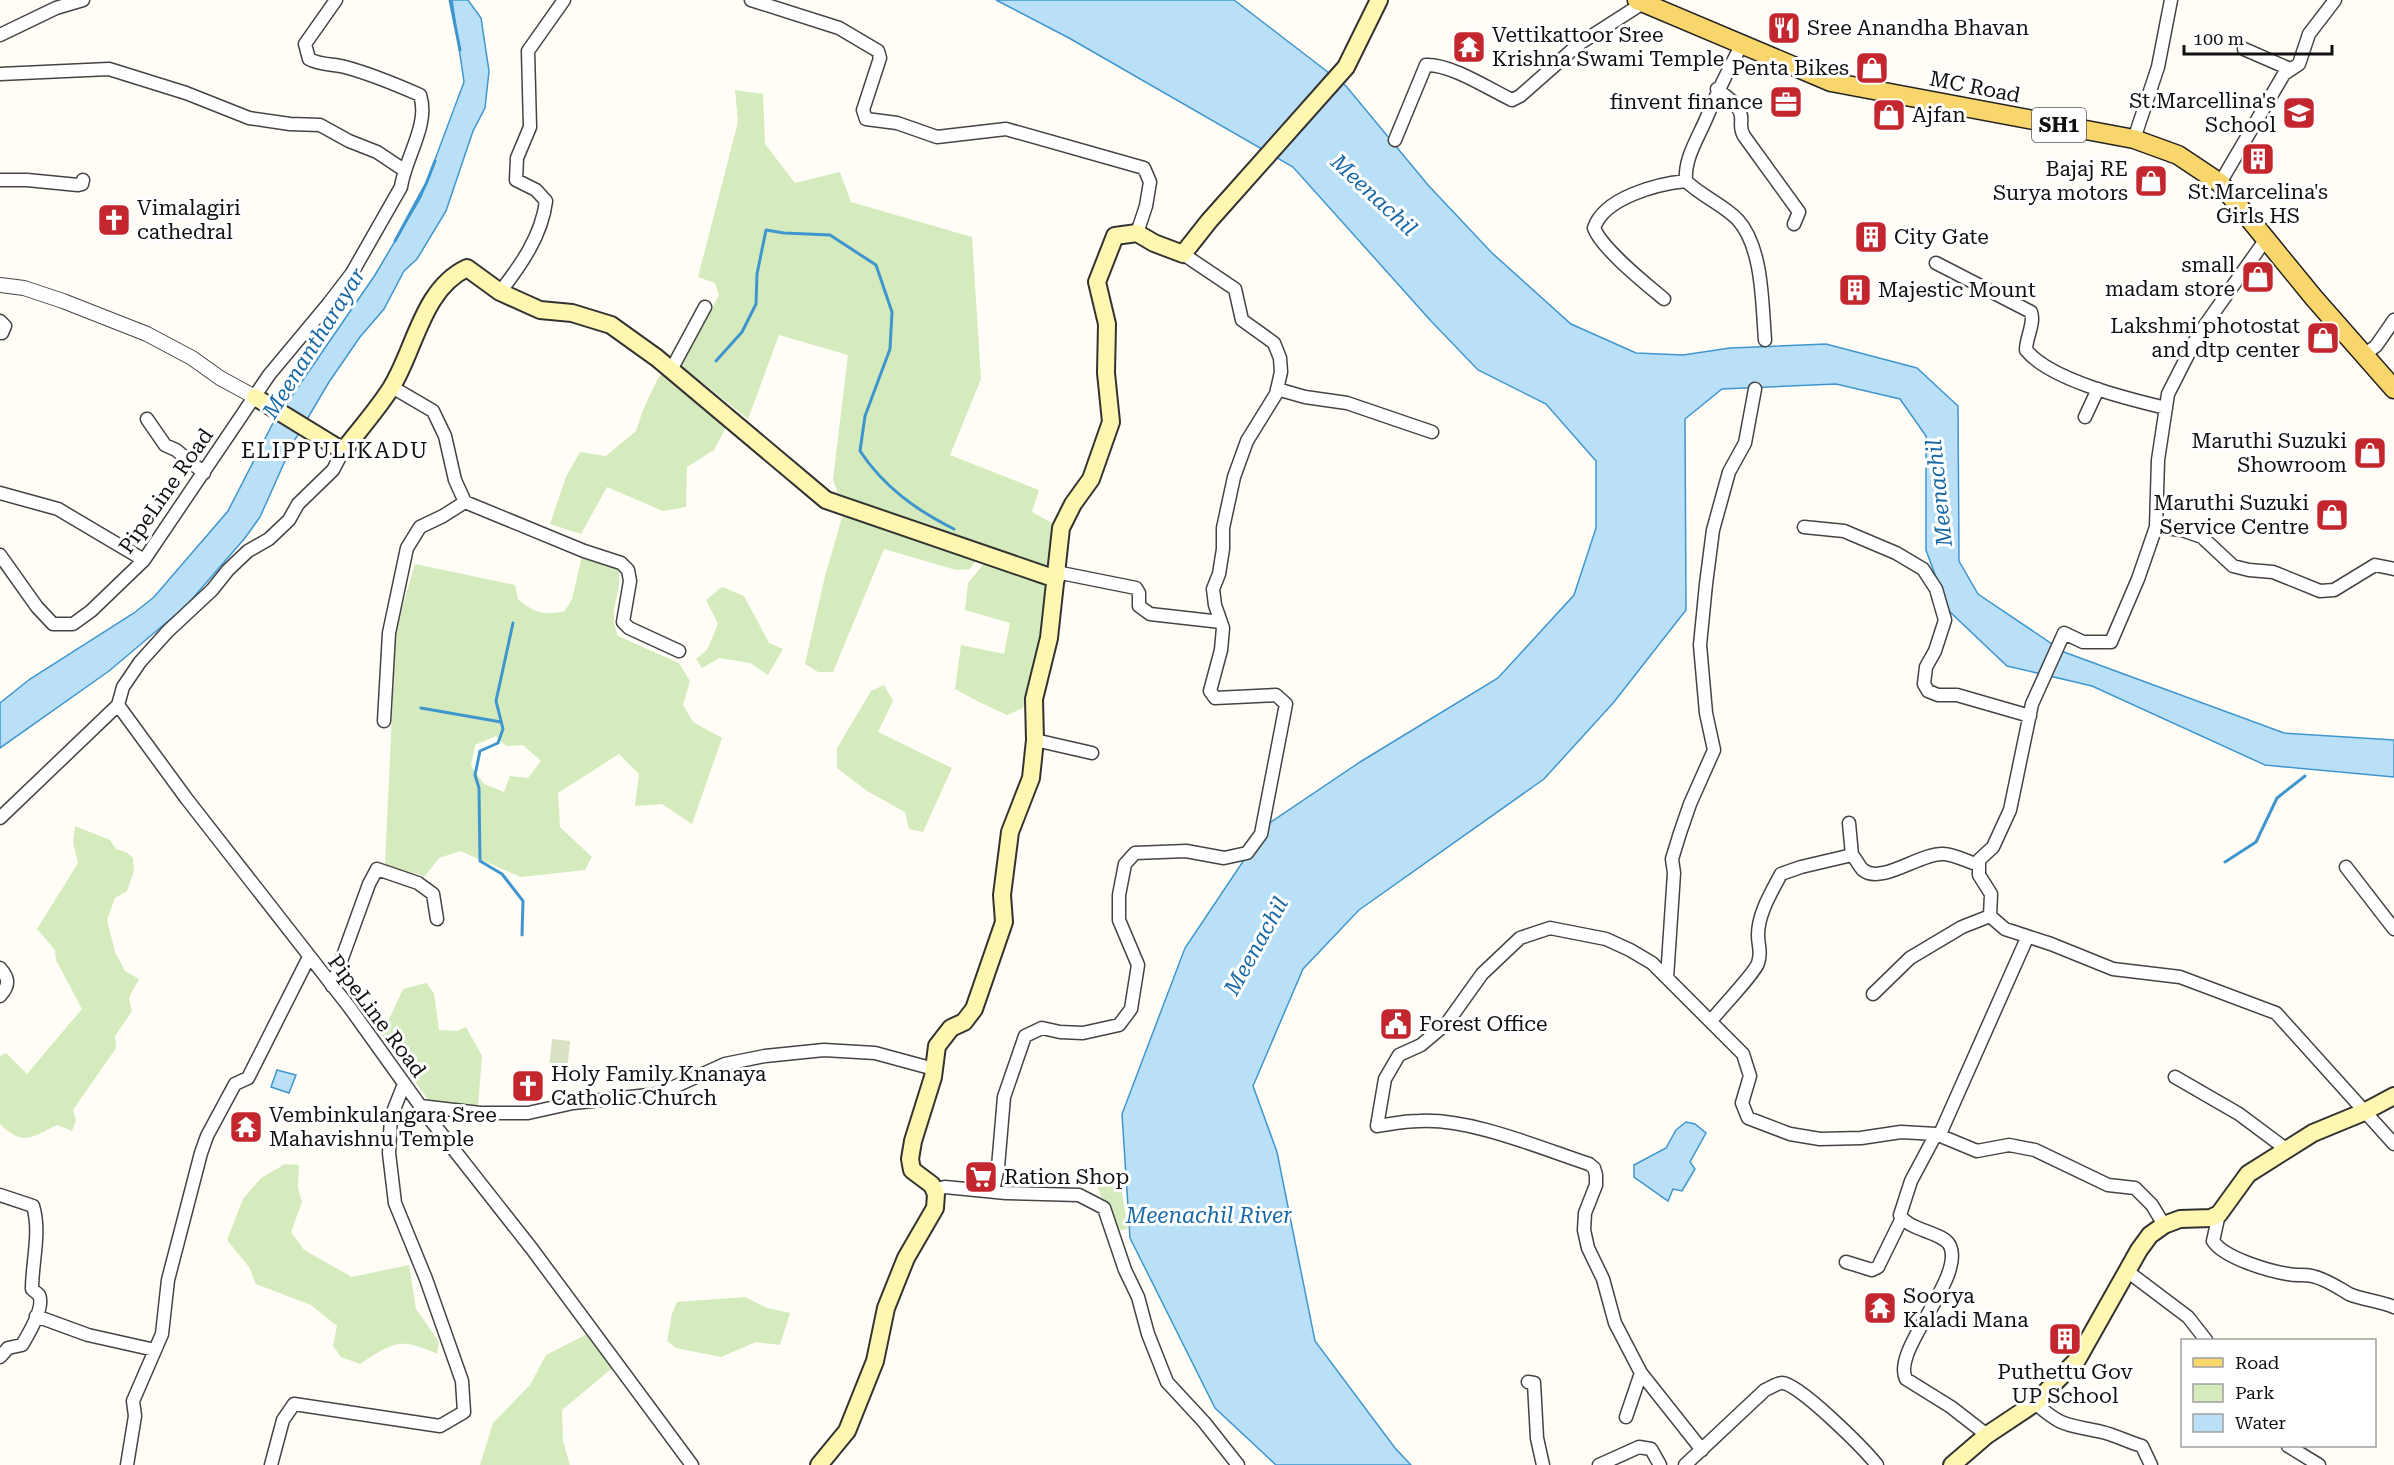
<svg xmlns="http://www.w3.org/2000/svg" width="2394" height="1465" font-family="'Roboto Serif',serif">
<rect width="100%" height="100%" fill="#fffdf5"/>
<path fill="#d5ebbd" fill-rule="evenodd" d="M735,90L763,94L765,144L795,183L840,172L851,202L972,237L981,379L950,455L1039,490L1032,512L1057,526L1048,573L838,493L833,480L848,355L779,335L748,419L681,366L719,295L715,283L698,277L738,122Z
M663,372L727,425L714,450L687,467L686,507L663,511L607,487L581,534L550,524L566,477L580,452L606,456L636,431L643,410L657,380Z
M843,514L977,559L970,569L956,570L884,549L833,672H818L805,664L825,576Z
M582,556L618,568C624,594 606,608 618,636L679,663L690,681L683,705L693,722L722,738L692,824L662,804L635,806L639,774L619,754L558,793L560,827L592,857L585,870L521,877L460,851L439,858L425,876L385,865L396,629L415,564L515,585L518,599C534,613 544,616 565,611L572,599ZM496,736L506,746L523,745L541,761L528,778L510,776L504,792L484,784L471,766L475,745Z
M986,561L1049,586L1039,659L1023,708L1007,715L981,703L955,689L961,645L1004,654L1010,623L965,610L968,583Z
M722,587L744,596L769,643L783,649L768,675L750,663L719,658L702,668L696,659L707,650L718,624L706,600Z
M884,685L893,701L878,732L952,768L923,832L909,829L905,812L867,791L837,768V748L871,691Z
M75,826L110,840L116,849L126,852L133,858L134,871L127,891L115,898L107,920L115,952L125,971L139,979L129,998L132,1011L115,1036L116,1048L73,1110L76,1120L72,1131L57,1125C32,1137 23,1147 0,1124V1056L6,1053L27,1074L82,1009L56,960L55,950L37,929L78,863L73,842Z
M426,983L434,993L439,1030L457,1031L466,1027L482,1056L478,1106L429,1101L382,1035L403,989Z
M285,1164L299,1165L298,1187L302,1202L291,1232L304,1250L352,1277L409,1265L416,1309L439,1342L437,1354C400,1337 394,1342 360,1364L341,1357L333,1346L337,1326L311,1305L256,1284L249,1267L227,1240L243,1199L261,1178Z
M1119,1173L1128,1229L1114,1231C1110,1213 1101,1199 1096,1182Z
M745,1297L767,1308L790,1313L780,1345L756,1342L721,1357L676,1348L667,1341L672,1314L677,1302Z
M589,1333L615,1366L562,1410L563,1441L570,1465H480L493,1423L530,1385L546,1355Z"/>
<path fill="#d9e3c4" d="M552,1039L570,1041L567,1072L549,1070Z"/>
<path fill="#b9e0f7" stroke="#3f96cf" stroke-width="1.5" d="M452,0H468L481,18L489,71L485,108L473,131L446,211L417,259L404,271L384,309L360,337L329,382L293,443L260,517L245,538L186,606L109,671L0,748V703L30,679L134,613L154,597L228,511L272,425L375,275L421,197L464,82Z
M996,0H1234L1346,86L1428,185L1492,253L1571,324L1636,353L1683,355L1730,348L1826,344L1917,368L1958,406L1959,561L1978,594L2064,652L2284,733L2394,740V777L2265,765L2092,686L2007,666L1948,610L1926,550V436L1900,399L1836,384L1722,389L1685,419L1686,610L1614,702L1544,779L1359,910L1303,969L1253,1086L1277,1152L1315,1341L1395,1448L1411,1465H1276L1215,1408L1130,1238L1122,1114L1185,948L1268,824L1360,762L1498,678L1574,595L1596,528V461L1546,404L1478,370L1431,321L1293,167L1069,38Z
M277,1070L296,1075L289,1093L271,1087Z
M1686,1122L1695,1124L1706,1133L1690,1162L1695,1169L1682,1191L1673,1189L1668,1201L1634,1177V1165L1666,1148L1676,1130Z"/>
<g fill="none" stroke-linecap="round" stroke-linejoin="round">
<path stroke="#3f96cf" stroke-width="3" d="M450,0L460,50
M395,241L426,184L435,161
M716,361L742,332L756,304L757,274L766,230L784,233L830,235L876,265L892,312L890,349L865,416L860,451C884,487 916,510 954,529
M513,623L496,701L503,729L498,743L480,751L475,775L479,788L480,861L502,874L523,901L522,935
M421,708L501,722
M2225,862L2256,842L2277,798L2305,776"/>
<defs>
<path id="minor" d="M751,0L839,28L878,51L880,58L863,110L866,119L897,123L937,137L1006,129L1144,168L1150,182L1146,206L1137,233
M0,35L56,8L83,0
M1741,46C1728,70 1717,93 1706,119C1698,138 1684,159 1686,181C1701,196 1724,205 1738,220C1763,248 1762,304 1765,340
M2244,49L2290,69
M0,74L109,69L186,93L249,118L290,124L320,125L349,141L377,152L404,170
M1717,89C1725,96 1740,105 1741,116C1742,125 1739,128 1744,136L1799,212L1794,224
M2134,139L2158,67L2171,0
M1395,140L1426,65C1451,64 1489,89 1512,100L1520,96L1579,44L1643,3
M0,180H27L78,185L82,184L83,180
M2220,183L2284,74L2299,64L2309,34L2335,0
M2266,239L2198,335L2168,394L2158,460L2156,527L2138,579L2111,642H2083L2064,633L2032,704L2010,810L1993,847L1979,860V875L1991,894L1990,916L2005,929L2051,944L2113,969L2180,977L2276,1013L2394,1144
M1936,263L2031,312C2035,324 2026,337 2026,350C2050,380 2128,399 2166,408
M500,292C521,265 542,235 546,201L536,190L516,180L517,158L530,127L528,51L564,0
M1664,299C1646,284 1602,249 1594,228C1604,198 1656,184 1686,181
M0,321L5,326L2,333
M2365,354L2376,346L2394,320
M671,370L705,307
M392,387L433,411L445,436L455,480L465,502L584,551L621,563L628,570L630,581L623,622L629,628L679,651
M1277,389L1305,397L1347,403L1432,432
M2085,417L2098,389
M147,419L165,445L176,450L204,473
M0,493L58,509L144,560
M1804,527L1844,531L1896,553L1923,569L1936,589L1945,620L1935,651L1926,667L1924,684L1928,691L1938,695H1957L2030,716
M2156,527L2182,530L2202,537L2233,566L2249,570L2273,572L2320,591L2334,590L2375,565L2394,569
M0,555L37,607L53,624H73L91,611L144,560L269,375L329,303L352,273L401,187C405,158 430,124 420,95C395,84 371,74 345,67C333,64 320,65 309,59L305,44L336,0
M1056,572L1136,588L1139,593V606L1150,614L1221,622
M118,705L186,798L350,1008L429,1118L532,1249L692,1465
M384,721L389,633L407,548L420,527L443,516L465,502
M1035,740L1092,753
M0,818L118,705L123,687L140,662L168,631L212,590L228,570L248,551L269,539L289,520L298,504L333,470L343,451
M1849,823L1852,855
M2346,867L2394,929
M0,968C9,978 10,985 0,996
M1667,978L1674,873L1672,859L1680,833L1690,804L1714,750L1706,713L1700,645L1706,584L1713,530L1729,472L1745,443L1755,389
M332,986L369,884L377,869L418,883L433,894L437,919
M1873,994L1910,958L1962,927L1990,916
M1711,1021C1720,1009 1755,973 1758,963C1762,952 1758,946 1758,935C1758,914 1771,893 1781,874L1801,867L1852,855C1856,859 1859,866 1863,870C1882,885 1921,852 1944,854C1952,854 1969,862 1979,865
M2175,1077L2239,1114L2286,1149
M420,1106L480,1113H528L573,1103L658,1094L725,1064L765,1056L824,1050L875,1053L934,1069
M1936,1134L1911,1181L1900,1215C1909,1231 1944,1232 1950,1246C1965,1278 1891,1350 1906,1379L1951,1407L1987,1435
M1940,1134L2027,938
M934,1190L945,1187L1006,1193L1079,1195L1104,1208L1125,1270L1138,1297L1148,1334L1167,1382L1204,1422L1238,1465
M993,1191L998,1167L1004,1097L1025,1036L1042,1028L1060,1032L1083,1033L1119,1025L1131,1009L1138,965L1119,920V895L1125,864L1135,853L1186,851L1224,858L1247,853L1261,834L1286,704L1276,695L1215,698L1210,691L1221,650L1223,628L1215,605L1213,589L1219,574L1223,549V528L1234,477L1247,441L1276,394L1281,372L1280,358L1274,343L1242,320L1235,289L1183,254
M0,1195L33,1206C41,1232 32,1262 32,1289C34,1291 37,1293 39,1295C45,1307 28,1335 22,1345L8,1348L0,1357
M2219,1214L2213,1241C2224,1258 2269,1271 2288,1274C2296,1276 2304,1274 2312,1276C2326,1279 2337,1287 2349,1294C2363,1300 2380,1301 2394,1307
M1846,1262L1872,1270L1878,1267L1902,1218
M2127,1271L2188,1317L2206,1340
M36,1316L88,1335L155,1350
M1641,1373L1702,1450
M1528,1382L1534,1383L1537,1438L1543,1465
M2035,1403C2063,1428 2067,1424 2102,1432C2115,1435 2128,1442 2142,1446L2151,1465
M1626,1417L1641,1373L1615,1323L1603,1279L1588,1248L1584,1230L1585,1213L1596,1185V1175L1594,1168L1589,1164C1540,1148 1471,1118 1419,1121C1405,1121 1391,1124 1377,1126L1385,1079L1399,1055L1421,1045L1447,1023L1482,974L1520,938L1550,928L1606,939L1630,950L1652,963L1743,1054L1750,1076L1742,1103L1748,1118L1790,1134L1820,1139L1861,1138L1901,1132L1936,1134L1977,1151L2009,1145L2035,1150L2108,1185L2135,1188L2152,1205L2164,1225
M2288,1446L2319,1465
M127,1465L135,1416L133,1401L162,1334L168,1280L201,1153L207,1136L235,1084L248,1078L309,957
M271,1465L283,1420L294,1404L440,1426L464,1412L462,1381L426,1279L395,1203L389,1153L391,1117L404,1084
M1599,1465L1639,1447L1651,1449L1660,1465
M1685,1465L1765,1390C1770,1388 1777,1383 1782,1383C1799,1383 1865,1450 1877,1465"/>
<path id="tertiary" d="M0,285L24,288L63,301L147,334L192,358L220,378L255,397"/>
<path id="secondary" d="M255,397L343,451C359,430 377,410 391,388C415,350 422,289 467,268L500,292L540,310L572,313L611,325L657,358L826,500L1056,579
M819,1465L847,1431L875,1361L886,1308L906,1258L935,1208L936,1194L932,1185L912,1170L910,1159L913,1141L933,1077L937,1046L951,1028L964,1022L974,1009L1004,922L1002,895L1010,832L1031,778L1035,740L1034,699L1049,638L1061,528L1073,504L1091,479L1111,422L1106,373L1107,324L1097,282L1115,236L1137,233L1154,243L1183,254L1209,221L1346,67L1379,0
M1952,1465L1987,1435L2035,1403L2077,1360L2139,1250L2150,1235L2164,1225L2180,1219L2211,1218L2219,1214L2248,1174L2313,1133L2364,1112L2394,1096"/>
<path id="primary" d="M1637,0L1831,82L2134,139L2178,155L2220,183L2314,298L2394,389"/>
</defs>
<use href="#minor" stroke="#444" stroke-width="15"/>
<use href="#tertiary" stroke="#444" stroke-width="16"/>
<use href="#secondary" stroke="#333" stroke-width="20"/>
<use href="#primary" stroke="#222" stroke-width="21"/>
<use href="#minor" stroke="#fff" stroke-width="12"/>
<use href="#tertiary" stroke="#fff" stroke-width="14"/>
<use href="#secondary" stroke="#fff6b0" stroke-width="16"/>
<use href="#primary" stroke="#f9d66b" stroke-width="18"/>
</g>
<defs>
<symbol id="restaurant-square" viewBox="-11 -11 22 22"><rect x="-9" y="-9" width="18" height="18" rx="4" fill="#c4262e" stroke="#fff"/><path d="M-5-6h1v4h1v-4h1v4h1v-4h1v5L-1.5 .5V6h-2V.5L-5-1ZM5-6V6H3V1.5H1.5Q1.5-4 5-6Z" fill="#fff"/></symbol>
<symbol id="temple-square" viewBox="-11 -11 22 22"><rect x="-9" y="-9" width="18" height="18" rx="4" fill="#c4262e" stroke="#fff"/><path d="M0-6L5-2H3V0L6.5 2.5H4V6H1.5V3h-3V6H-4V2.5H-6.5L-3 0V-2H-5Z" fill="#fff"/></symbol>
<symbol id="shop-square" viewBox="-11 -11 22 22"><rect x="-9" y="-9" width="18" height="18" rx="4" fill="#c4262e" stroke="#fff"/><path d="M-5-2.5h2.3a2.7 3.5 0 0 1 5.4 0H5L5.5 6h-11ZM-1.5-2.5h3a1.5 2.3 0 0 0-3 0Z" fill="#fff"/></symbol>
<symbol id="office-square" viewBox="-11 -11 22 22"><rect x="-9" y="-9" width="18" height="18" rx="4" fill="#c4262e" stroke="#fff"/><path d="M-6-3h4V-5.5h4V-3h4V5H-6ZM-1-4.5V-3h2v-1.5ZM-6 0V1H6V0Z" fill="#fff"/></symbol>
<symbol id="school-square" viewBox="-11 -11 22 22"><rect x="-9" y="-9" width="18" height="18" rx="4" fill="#c4262e" stroke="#fff"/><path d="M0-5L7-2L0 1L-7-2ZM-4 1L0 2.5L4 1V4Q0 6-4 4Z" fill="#fff"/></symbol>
<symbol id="building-square" viewBox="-11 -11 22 22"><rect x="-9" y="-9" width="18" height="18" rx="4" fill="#c4262e" stroke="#fff"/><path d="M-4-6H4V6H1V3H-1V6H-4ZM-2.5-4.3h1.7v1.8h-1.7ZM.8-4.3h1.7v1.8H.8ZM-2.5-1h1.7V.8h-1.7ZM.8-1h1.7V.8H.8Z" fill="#fff"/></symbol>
<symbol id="church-square" viewBox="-11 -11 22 22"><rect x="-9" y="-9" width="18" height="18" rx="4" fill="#c4262e" stroke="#fff"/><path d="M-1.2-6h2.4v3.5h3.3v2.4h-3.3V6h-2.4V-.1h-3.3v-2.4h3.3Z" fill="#fff"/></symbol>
<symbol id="civic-square" viewBox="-11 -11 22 22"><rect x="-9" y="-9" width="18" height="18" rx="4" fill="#c4262e" stroke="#fff"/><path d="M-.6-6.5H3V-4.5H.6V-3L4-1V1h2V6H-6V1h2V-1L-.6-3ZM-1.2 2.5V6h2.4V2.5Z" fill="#fff"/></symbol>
<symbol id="supermarket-square" viewBox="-11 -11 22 22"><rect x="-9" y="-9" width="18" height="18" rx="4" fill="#c4262e" stroke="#fff"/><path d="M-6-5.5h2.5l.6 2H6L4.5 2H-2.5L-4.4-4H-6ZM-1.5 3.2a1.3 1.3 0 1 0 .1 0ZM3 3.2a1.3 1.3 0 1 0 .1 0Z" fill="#fff"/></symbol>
</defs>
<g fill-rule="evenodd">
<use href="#restaurant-square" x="1765" y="9" width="38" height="38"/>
<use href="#temple-square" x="1450" y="28" width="38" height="38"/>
<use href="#shop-square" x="1853" y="49" width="38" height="38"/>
<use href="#office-square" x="1767" y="83" width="38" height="38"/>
<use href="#school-square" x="2280" y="94" width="38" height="38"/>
<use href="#shop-square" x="1870" y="96" width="38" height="38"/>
<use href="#building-square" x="2239" y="140" width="38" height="38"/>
<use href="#shop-square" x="2132" y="162" width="38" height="38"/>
<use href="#church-square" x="95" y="201" width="38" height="38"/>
<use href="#building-square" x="1852" y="218" width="38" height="38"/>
<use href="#shop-square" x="2239" y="258" width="38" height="38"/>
<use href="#building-square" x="1836" y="271" width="38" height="38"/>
<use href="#shop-square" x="2304" y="319" width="38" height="38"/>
<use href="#shop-square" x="2351" y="434" width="38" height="38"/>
<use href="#shop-square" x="2313" y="496" width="38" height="38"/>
<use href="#civic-square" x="1377" y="1005" width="38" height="38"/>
<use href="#church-square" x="509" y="1067" width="38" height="38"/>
<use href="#temple-square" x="227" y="1108" width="38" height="38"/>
<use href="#supermarket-square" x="962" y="1158" width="38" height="38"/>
<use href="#temple-square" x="1861" y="1289" width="38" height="38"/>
<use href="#building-square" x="2046" y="1320" width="38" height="38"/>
</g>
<g text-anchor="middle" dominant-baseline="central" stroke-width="6" stroke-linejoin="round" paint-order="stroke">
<rect fill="#fff" stroke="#585858" stroke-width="1.5" x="2032" y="108" width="54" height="34" rx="4.5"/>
<g font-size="20" font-weight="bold" fill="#111">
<text x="2059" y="125">SH1</text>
</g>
<g font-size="21" fill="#111" stroke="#fff" text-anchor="start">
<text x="1807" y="28">Sree Anandha Bhavan</text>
<text x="1492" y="35">Vettikattoor Sree<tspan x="1492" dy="24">Krishna Swami Temple</tspan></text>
<text x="1849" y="68" text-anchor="end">Penta Bikes</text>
<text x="2276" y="101" text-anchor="end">St.Marcellina's<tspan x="2276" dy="24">School</tspan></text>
<text x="1763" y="102" text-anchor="end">finvent finance</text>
<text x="1912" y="115">Ajfan</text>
<text x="2128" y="169" text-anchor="end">Bajaj RE<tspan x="2128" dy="24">Surya motors</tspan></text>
<text x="2258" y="192" text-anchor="middle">St.Marcelina's<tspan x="2258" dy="24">Girls HS</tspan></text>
<text x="137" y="208">Vimalagiri<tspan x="137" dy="24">cathedral</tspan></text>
<text x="1894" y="237">City Gate</text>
<text x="2235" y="265" text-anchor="end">small<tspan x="2235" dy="24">madam store</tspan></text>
<text x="1878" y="290">Majestic Mount</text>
<text x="2300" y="326" text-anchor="end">Lakshmi photostat<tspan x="2300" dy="24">and dtp center</tspan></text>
<text x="2347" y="441" text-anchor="end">Maruthi Suzuki<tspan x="2347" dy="24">Showroom</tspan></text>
<text x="2309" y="503" text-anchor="end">Maruthi Suzuki<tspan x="2309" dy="24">Service Centre</tspan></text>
<text x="1419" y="1024">Forest Office</text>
<text x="551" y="1074">Holy Family Knanaya<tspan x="551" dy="24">Catholic Church</tspan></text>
<text x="269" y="1115">Vembinkulangara Sree<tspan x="269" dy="24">Mahavishnu Temple</tspan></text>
<text x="1004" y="1177">Ration Shop</text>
<text x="1903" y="1296">Soorya<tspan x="1903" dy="24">Kaladi Mana</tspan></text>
<text x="2065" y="1372" text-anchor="middle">Puthettu Gov<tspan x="2065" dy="24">UP School</tspan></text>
</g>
<g font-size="21" fill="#111" stroke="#fff">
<text transform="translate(1975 87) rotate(11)">MC Road</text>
<text transform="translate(166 491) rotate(-55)">PipeLine Road</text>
<text transform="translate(377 1016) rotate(53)">PipeLine Road</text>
</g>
<g font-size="22" font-style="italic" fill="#1768a6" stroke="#fff">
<text transform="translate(1374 195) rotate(43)">Meenachil</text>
<text transform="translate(314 343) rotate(-58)">Meenantharayar</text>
<text transform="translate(1939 493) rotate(-96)">Meenachil</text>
<text transform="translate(1256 946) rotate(-61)">Meenachil</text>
<text x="1209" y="1215">Meenachil River</text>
</g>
<g font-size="22" letter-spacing="1.5" fill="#111" stroke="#fff">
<text x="335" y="450">ELIPPULIKADU</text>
</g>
</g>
<rect x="2181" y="1339" width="195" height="108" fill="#ffffff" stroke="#a0a0a0" stroke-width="1.5"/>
<rect x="2193" y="1358" width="30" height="9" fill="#f9d66b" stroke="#a0a0a0" stroke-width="1.5"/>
<text x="2235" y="1369" font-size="18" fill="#111111">Road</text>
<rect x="2193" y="1384" width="30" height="18" fill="#d5ebbd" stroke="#a0a0a0" stroke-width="1.5"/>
<text x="2235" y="1399" font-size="18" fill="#111111">Park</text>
<rect x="2193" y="1414" width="30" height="18" fill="#b9e0f7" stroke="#a0a0a0" stroke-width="1.5"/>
<text x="2235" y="1429" font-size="18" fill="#111111">Water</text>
<path d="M2184 45v9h148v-9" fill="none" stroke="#111111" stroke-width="3"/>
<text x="2193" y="45" font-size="18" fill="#111111" stroke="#ffffff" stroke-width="4.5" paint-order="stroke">100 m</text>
</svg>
